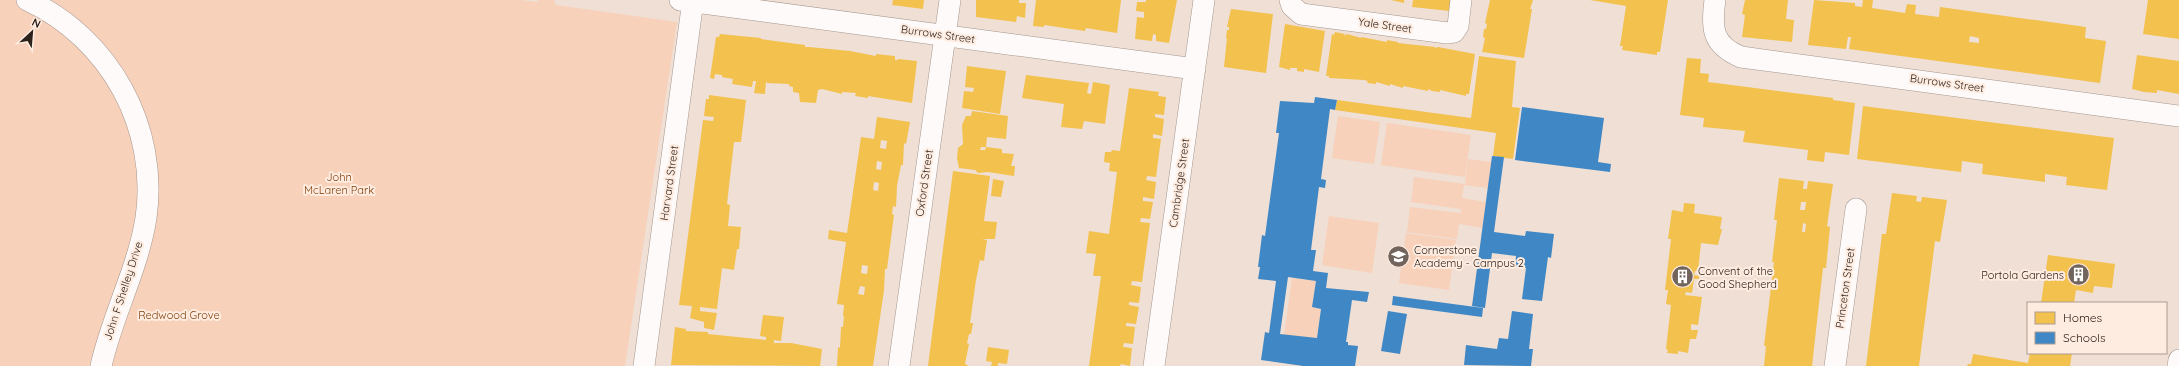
<svg xmlns="http://www.w3.org/2000/svg" width="2179" height="366" font-family="Quicksand,sans-serif">
<rect width="100%" height="100%" fill="#f0dfd4"/>
<path fill="#f7d1ba" d="M0,0H521L537,2L538,0H554L556,5L677,22L625,366H0Z
M1338,116L1380,122L1374,164L1332,158Z
M1387,123L1471,135L1465,177L1381,165Z
M1468,159L1491,162L1488,188L1464,185L1462,198L1486,202L1483,228L1459,224L1457,239L1407,232L1410,207L1461,213V209L1411,202L1414,177L1465,184Z
M1329,216L1379,223L1372,273L1322,265Z
M1406,233L1456,240L1449,290L1399,283Z
M1292,278L1316,281L1312,307L1321,309L1317,338L1284,335Z"/>
<path fill="#f2c14e" fill-rule="evenodd" d="M893,0H924L923,9L892,5Z
M976,0H1019V3H1026L1025,18L1017,16L1016,22L976,17Z
M1036,0H1121L1117,33L1086,28L1085,31L1044,25V27L1033,26Z
M1146,0H1177L1169,43L1156,41V35L1153,34L1152,41L1135,39L1137,17L1144,18V12L1136,11L1137,2H1146Z
M1391,0H1404V3Z
M1413,0H1453L1450,11L1412,7Z
M1490,0H1533L1530,9H1532L1524,58L1482,52L1485,38L1483,37L1484,29H1486L1487,24L1485,23Z
M1590,0H1668L1660,52H1657V55L1622,50L1623,46H1620L1626,6Z
M1745,0H1788L1786,19L1794,20L1792,42L1742,37L1745,15L1742,14Z
M1814,0L1855,3V6L1862,7L1863,0H1873L1872,8L1905,13L1907,4L1916,5L1915,14L1939,17L1940,7L2086,27L2085,38L2106,41L2100,83L1849,49L1851,37H1848L1846,49L1808,45ZM1970,36L1979,38V43L1969,42Z
M2148,0H2179V39L2143,34Z
M1231,9L1273,14L1266,73L1224,67L1227,38H1226L1227,30H1229V27H1227Z
M1285,24L1325,31L1319,72L1304,69V72L1297,71V68H1290V70L1279,67Z
M1335,32L1345,34L1344,36L1347,34L1361,38V37L1387,42V40L1398,42V43L1435,47V48L1438,47L1475,54L1469,94H1466V96L1440,90V92L1432,91L1428,89V91L1403,86V88L1390,84V86L1376,82V84L1367,83L1368,81L1364,80L1329,78V76H1326L1332,34L1334,35Z
M720,34L761,38V39L805,45V47H809L850,51L876,56V54L895,56V60H898V59L917,61L912,103L868,96V98L855,96L856,93L842,92V94L822,89L818,90L816,103L800,102L799,93L793,92V87L789,86V84L767,83L766,81L765,94L754,93L756,81H753L752,87L732,84L733,79L722,77V75L715,74L714,79L710,78L716,37H719Z
M2137,55L2179,61V94L2157,90V93L2144,92L2132,89Z
M1479,56L1516,61L1512,107L1520,108L1513,159L1493,156L1496,133L1335,110L1337,100L1471,118Z
M1687,58L1701,59L1700,73L1709,74L1708,82L1833,98V100L1855,103L1849,155L1825,152L1824,162L1807,160L1808,150L1743,142L1745,131L1703,127L1704,118L1680,115Z
M967,66L1006,71L1000,114L962,108L964,91L973,92L974,88L965,87Z
M1026,75L1089,83L1087,93L1091,94L1093,82L1110,85L1105,124L1084,121L1082,129L1061,127L1064,104L1022,98Z
M1129,88L1159,92L1158,96L1166,97L1164,115L1155,114V117L1164,119L1162,136L1153,134V138L1161,139L1156,177L1147,176L1146,180L1156,182L1154,199L1143,197V201L1153,202L1150,219L1141,218L1140,222L1150,223L1142,282L1132,281L1131,285L1141,287L1139,303L1129,302V305L1139,307L1136,324L1126,323V326L1135,327L1133,344L1124,343L1123,347L1132,348L1130,366L1121,364L1120,366H1089L1101,276H1093L1096,254L1086,253L1089,231L1109,234L1117,172L1109,171L1110,163L1104,162L1105,152H1111L1112,150L1120,151Z
M709,95L746,100L741,142H734L727,204L730,205L728,226L741,227L739,249H737L734,270L722,268L717,309L700,307V311L717,313L714,330L704,328V322L690,318L692,306L679,305L703,120L713,121L714,117L704,116L706,99H709Z
M1863,106L2114,138L2107,190L2066,185L2067,177L2045,174V182L1982,174L1983,164L1962,161L1961,172L1857,159Z
M972,111L1008,116L1006,139L987,137L986,147H981L980,150H985L986,147L1002,149V153L1014,154L1011,166H1015L1014,176L988,172L978,173L975,170L959,168L957,158L958,148L963,144L962,125L966,116H971Z
M877,117L910,122L906,144L904,143L903,165H901L897,186L896,207L893,206L892,214L894,215L887,269H885L884,290L873,366H837L838,347L840,348L841,327H843L844,316H843L844,305L837,304L846,242L828,239L829,230L847,233L861,137L874,139ZM881,140L887,141L886,149L880,148ZM877,161L882,162L881,170L876,169ZM874,182L879,183L878,191L873,190ZM862,265L868,266L867,274L861,273ZM860,286L865,287L864,295L858,294Z
M953,171L990,176L984,221L997,222L995,239H982L987,240L984,261L980,260L976,280L970,323H973L971,334H969L967,343L969,344L965,364L969,366H928Z
M1779,178L1804,181L1803,189H1807L1808,181L1833,184L1827,226L1830,227L1828,248L1826,268H1823L1812,366H1764L1766,346H1764L1774,262H1772L1777,220H1774ZM1801,202H1806L1805,210H1800ZM1803,223L1806,224L1805,232H1802Z
M993,179L1004,181L1001,197L991,196Z
M1892,193L1917,196L1916,201L1921,202L1922,197L1947,200L1940,242L1935,241L1919,366H1866L1882,234H1886Z
M1684,203L1695,204L1694,213L1722,217L1720,229H1722L1718,245L1701,243L1698,271H1695L1694,275L1699,276V279H1694L1692,293L1686,292L1685,295L1702,297L1698,325L1691,324V330H1698L1696,339H1690L1688,353L1678,351V354L1667,353L1668,350L1666,349L1671,305L1666,304L1668,290H1665L1671,239H1668L1672,210L1683,212Z
M2048,255L2115,264L2112,288L2094,286L2093,293L2076,290L2074,303H2041Z
M763,315L784,317L781,341L774,340V343H791L822,349L820,366L671,365L675,327L686,329V331L708,332V334L766,340V337L760,336Z
M988,347L1009,350L1007,364L998,363V366H991L992,362L986,361Z
M2030,353H2072L2070,366H1967L1968,364H1971L1973,354L2028,363Z"/>
<path fill="#3f88c5" fill-rule="evenodd" d="M1315,97L1337,100L1335,110L1330,109L1321,179L1326,180L1325,188L1319,187L1311,250H1316L1313,271L1328,273L1326,288L1369,292L1367,302L1352,300L1346,342H1348V345L1358,346L1355,366H1303L1261,360L1265,332L1269,333L1276,281L1258,279L1260,267H1258L1262,235L1265,236L1279,133H1276L1280,101L1314,103ZM1288,277L1316,281L1312,307L1321,309L1317,338L1280,334Z
M1522,107L1604,118L1598,162L1611,164L1610,172L1515,160Z
M1492,156L1504,157L1494,232L1525,236L1526,231L1554,234L1551,258L1548,257L1542,301L1522,299L1526,268L1515,266L1516,256L1492,253L1485,308L1472,306Z
M1393,296L1483,308L1482,317L1392,305Z
M1388,311L1407,314L1400,354L1381,351Z
M1512,311L1533,314L1529,349H1533L1531,366L1464,365L1466,345L1497,349L1499,338L1508,339Z"/>
<g fill="none" stroke-linecap="round" stroke-linejoin="round">
<defs>
<path id="minor" d="M27,0C110,38 159,128 146,218C138,269 112,316 101,366
M680,0L1195,69
M1290,0L1292,6L1301,14L1447,33L1454,32L1458,26L1461,0
M1715,0C1711,28 1712,45 1741,57L2179,116
M644,366L693,0
M899,366L950,0
M1154,366L1204,0
M1835,366L1856,209
M2178,366L2179,360"/>
</defs>
<use href="#minor" stroke="#a4978f" stroke-width="22"/>
<use href="#minor" stroke="#fdfaf9" stroke-width="21"/>
</g>
<defs>
<symbol id="school-disc" viewBox="-11 -11 22 22"><circle r="9.5" fill="#71645c" stroke="#ffece0"/><path d="M0-5L7-2L0 1L-7-2ZM-4 1L0 2.5L4 1V4Q0 6-4 4Z" fill="#fff"/></symbol>
<symbol id="building-disc" viewBox="-11 -11 22 22"><circle r="9.5" fill="#71645c" stroke="#ffece0"/><path d="M-4-6H4V6H1V3H-1V6H-4ZM-2.5-4.3h1.7v1.8h-1.7ZM.8-4.3h1.7v1.8H.8ZM-2.5-1h1.7V.8h-1.7ZM.8-1h1.7V.8H.8Z" fill="#fff"/></symbol>
</defs>
<g fill-rule="evenodd">
<use href="#school-disc" x="1386" y="244" width="25" height="25"/>
<use href="#building-disc" x="2066" y="262" width="25" height="25"/>
<use href="#building-disc" x="1670" y="264" width="25" height="25"/>
</g>
<g text-anchor="middle" dominant-baseline="central" stroke-width="4" stroke-linejoin="round" paint-order="stroke">
<g font-size="11" fill="#2d211b" stroke="#ffece0">
<text transform="translate(1385 25) rotate(8)">Yale Street</text>
<text transform="translate(938 34) rotate(8)">Burrows Street</text>
<text transform="translate(1947 83) rotate(8)">Burrows Street</text>
<text transform="translate(669 183) rotate(-82)">Harvard Street</text>
<text transform="translate(924 183) rotate(-82)">Oxford Street</text>
<text transform="translate(1179 183) rotate(-82)">Cambridge Street</text>
<text transform="translate(1845 288) rotate(-82)">Princeton Street</text>
<text transform="translate(123 291) rotate(-72)">John F Shelley Drive</text>
</g>
<g font-size="11" fill="#82400b" stroke="#ffece0">
<text x="339" y="177">John<tspan x="339" dy="13">McLaren Park</tspan></text>
<text x="179" y="315">Redwood Grove</text>
</g>
<g font-size="11" fill="#2d211b" stroke="#ffece0" text-anchor="start">
<text x="1414" y="250">Cornerstone<tspan x="1414" dy="13">Academy - Campus 2</tspan></text>
<text x="1698" y="271">Convent of the<tspan x="1698" dy="13">Good Shepherd</tspan></text>
<text x="2064" y="275" text-anchor="end">Portola Gardens</text>
</g>
</g>
<rect x="2027" y="302" width="140" height="52" fill="#ffece0" stroke="#ab9b91"/>
<rect x="2035" y="312" width="20" height="12" fill="#f2c14e" stroke="#ab9b91"/>
<text x="2063" y="322" font-size="12" fill="#2d211b">Homes</text>
<rect x="2035" y="332" width="20" height="12" fill="#3f88c5" stroke="#ab9b91"/>
<text x="2063" y="342" font-size="12" fill="#2d211b">Schools</text>
<g transform="translate(32 32) rotate(26)" stroke="#ffece0" stroke-width="3" paint-order="stroke">
<path d="M0-3L7 15L0 10L-7 15Z" fill="#2d211b"/>
<text y="-6" font-size="11" font-weight="bold" text-anchor="middle" fill="#2d211b">N</text>
</g>
</svg>
